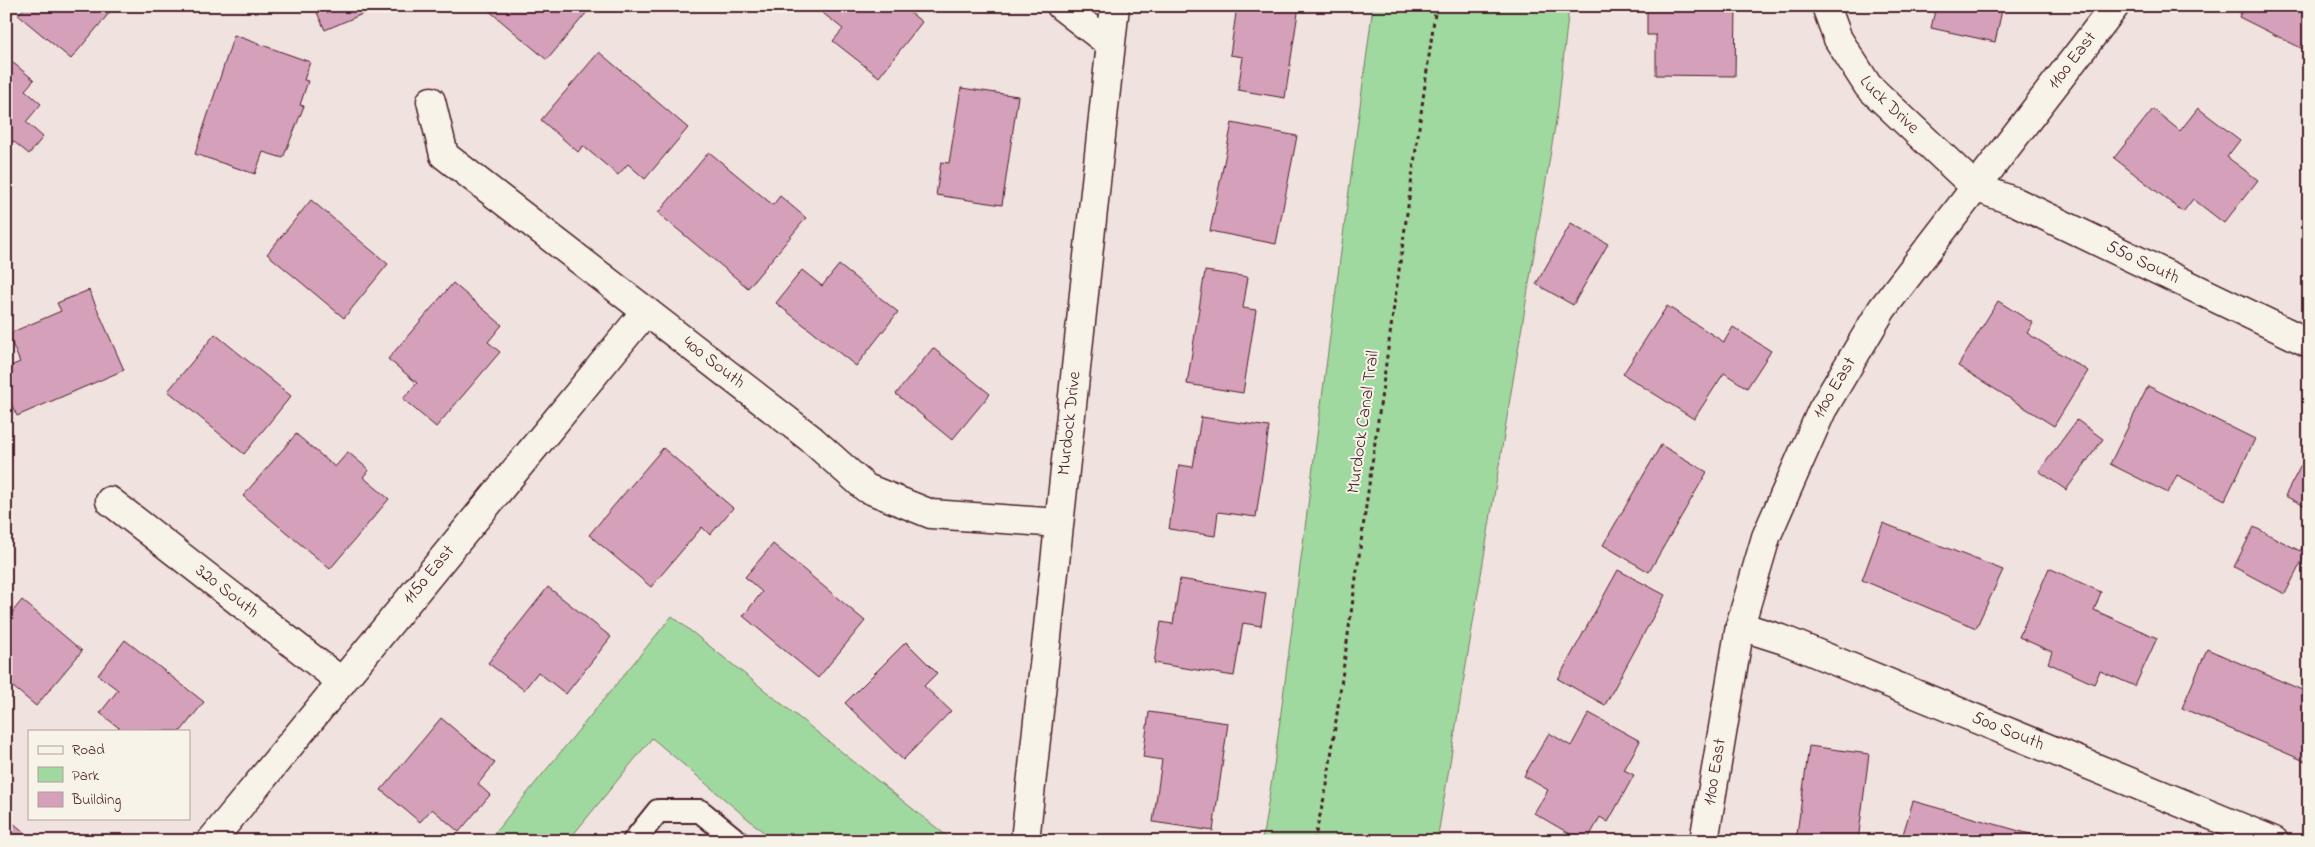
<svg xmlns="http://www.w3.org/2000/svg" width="2315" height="847" font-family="'Indie Flower',sans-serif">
<rect width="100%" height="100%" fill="#f0e2df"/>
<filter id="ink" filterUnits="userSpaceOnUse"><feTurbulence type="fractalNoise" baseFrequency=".02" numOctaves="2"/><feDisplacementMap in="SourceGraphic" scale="10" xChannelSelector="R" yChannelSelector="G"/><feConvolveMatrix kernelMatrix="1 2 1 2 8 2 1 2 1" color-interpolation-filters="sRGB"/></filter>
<g filter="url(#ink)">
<path fill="#a0d99f" stroke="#757c65" d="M1373,6H1569L1558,108L1437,841H1262L1274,766Z
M672,616L953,841H774L652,738L568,841H488Z"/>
<path fill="#d5a0b9" stroke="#4a1f2b" d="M26,6H115L71,59L18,15Z
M314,6H381L325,30Z
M488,6H592L547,60L487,9Z
M814,6H902L922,22L879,77L833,41L843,29Z
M1237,6H1299L1285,98L1238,90L1243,57L1230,55Z
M1647,6H1736L1735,76L1656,75V35H1647Z
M1936,6H2003L1995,42L1931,28Z
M2244,6H2309V52L2239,17Z
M234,35L310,62L304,80L308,81L300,105L304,106L283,158L263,152L255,174L195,154Z
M599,52L688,128L645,179L628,164L618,175L583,146L578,152L541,120Z
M6,57L34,80L25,90L41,104L26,122L43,137L29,154L13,141L6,148Z
M961,88L1018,96L1002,205L936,195L941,162L949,163Z
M2198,108L2240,140L2227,157L2258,180L2224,223L2193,199L2183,212L2114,158L2153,109L2180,131Z
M1232,123L1297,136L1276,244L1210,231Z
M709,152L773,205L780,196L806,218L748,288L658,213Z
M311,200L388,264L344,318L267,254Z
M1571,223L1608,244L1573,305L1536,284Z
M839,265L898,312L856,366L776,303L802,270L822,286Z
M1205,271L1248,277L1243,308L1256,310L1243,393L1187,384Z
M453,283L502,325L488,342L500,352L436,427L403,399L417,383L388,359Z
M89,290L124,370L17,416L6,393V368L20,362L8,334L61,311L57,303Z
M1998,301L2033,323L2027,333L2088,371L2054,426L1958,366Z
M1667,306L1724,342L1733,327L1771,351L1747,388L1724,373L1694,419L1623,374Z
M215,334L291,396L244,454L168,391Z
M933,348L990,394L952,440L896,394Z
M2148,386L2255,439L2225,500L2177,475L2168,493L2110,464Z
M1201,417L1269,427L1256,517L1218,512L1215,536L1169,529L1179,465L1193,467Z
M2077,420L2103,439L2066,490L2039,471Z
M296,434L335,467L348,452L369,470L363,477L389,499L330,569L243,496Z
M1661,445L1707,472L1649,572L1603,545Z
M663,448L733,508L710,535L702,527L651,587L589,535Z
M2309,450V508L2285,496Z
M1883,523L2003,570L1976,628L1862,580Z
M2254,527L2300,551L2309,534V554L2306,553L2285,594L2234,567Z
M773,544L865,621L818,678L743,616L762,592L745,577Z
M2049,568L2101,592L2094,610L2157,638L2135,686L2100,671L2094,684L2048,663L2052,652L2019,637Z
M1618,570L1665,595L1605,705L1558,679Z
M1180,579L1266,593L1261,626L1243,623L1234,676L1154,663L1161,622L1173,624Z
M548,587L611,637L566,694L538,672L524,690L488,663Z
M22,600L82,651L36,706L6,681V620Z
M125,640L204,702L181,731H123L100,713L118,690L98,675Z
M906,642L937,673L924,686L951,711L903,760L845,703Z
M2207,649L2309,693V763L2182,708Z
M1149,712L1228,723L1213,831L1153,822L1162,760L1143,757Z
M1589,713L1640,741L1624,770L1634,775L1608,822L1600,817L1587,841H1582L1534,813L1548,790L1524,776L1549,733L1571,746Z
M441,718L495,763L478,784L490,795L459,832L432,809L420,822L381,790Z
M1809,746L1869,754L1858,841H1796Z
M1913,801L2037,836L2036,841H1901Z
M7,818L35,841H6Z"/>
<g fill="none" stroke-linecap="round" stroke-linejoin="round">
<defs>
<path id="service" d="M634,841L658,811H700L737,841"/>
<g id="minor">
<path d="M1061,6L1110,44"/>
<path id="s1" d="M1826,6L1838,39L1868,86L1975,187L2016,202L2309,343"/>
<path id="s2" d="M431,101L444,155L810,438L866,488L931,514L1059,523"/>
<path id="s3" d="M110,501L342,682"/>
<path id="s4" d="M1740,626L1784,640L2274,841"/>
<path id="s5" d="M211,841L646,311"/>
<path id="s6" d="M1704,841L1740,626L1766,537L1822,410L1882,309L2115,6"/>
</g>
<g id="tertiary">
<path id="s7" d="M1025,841L1115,6"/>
</g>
</defs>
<use href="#service" stroke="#4a1f2b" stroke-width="26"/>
<use href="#minor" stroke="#4a1f2b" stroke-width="31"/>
<use href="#tertiary" stroke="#4a1f2b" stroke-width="31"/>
<path stroke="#4a1f2b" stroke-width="3" stroke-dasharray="4 4" stroke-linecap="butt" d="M1314,841L1327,785L1436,6"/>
<use href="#service" stroke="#f7f3e8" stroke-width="22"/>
<use href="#minor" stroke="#f7f3e8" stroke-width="28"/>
<use href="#tertiary" stroke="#f7f3e8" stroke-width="28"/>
</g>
</g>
<g text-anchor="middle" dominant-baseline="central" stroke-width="4" stroke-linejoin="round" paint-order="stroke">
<g font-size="18" fill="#4a1f2b" stroke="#f7f3e8">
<text stroke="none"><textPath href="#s6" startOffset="880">1100 East</textPath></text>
<text stroke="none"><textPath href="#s1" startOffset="119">Luck Drive</textPath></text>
<text stroke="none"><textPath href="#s1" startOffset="422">550 South</textPath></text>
<text stroke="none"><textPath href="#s2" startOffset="396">400 South</textPath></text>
<text stroke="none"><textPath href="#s6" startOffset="475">1100 East</textPath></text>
<text transform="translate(1364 422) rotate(-82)">Murdock Canal Trail</text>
<text stroke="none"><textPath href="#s7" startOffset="420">Murdock Drive</textPath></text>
<text stroke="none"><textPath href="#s5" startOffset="344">1150 East</textPath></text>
<text stroke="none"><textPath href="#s3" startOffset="148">320 South</textPath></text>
<text stroke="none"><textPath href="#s4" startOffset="288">500 South</textPath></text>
<text stroke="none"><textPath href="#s6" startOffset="70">1100 East</textPath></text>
</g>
</g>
<rect width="2315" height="847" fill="none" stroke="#f7f3e8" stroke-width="25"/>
<rect x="12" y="12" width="2290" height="822" fill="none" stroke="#4a1f2b" stroke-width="2" filter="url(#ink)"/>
<rect x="28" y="730" width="162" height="90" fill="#f7f3e8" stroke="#b29e9c"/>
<rect x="38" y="746" width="25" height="8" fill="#f7f3e8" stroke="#b29e9c"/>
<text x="72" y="754" font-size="15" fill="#4a1f2b">Road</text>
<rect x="38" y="767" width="25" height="15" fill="#a0d99f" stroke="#b29e9c"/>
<text x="72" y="780" font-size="15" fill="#4a1f2b">Park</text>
<rect x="38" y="792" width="25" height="15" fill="#d5a0b9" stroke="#b29e9c"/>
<text x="72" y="804" font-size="15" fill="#4a1f2b">Building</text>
</svg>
